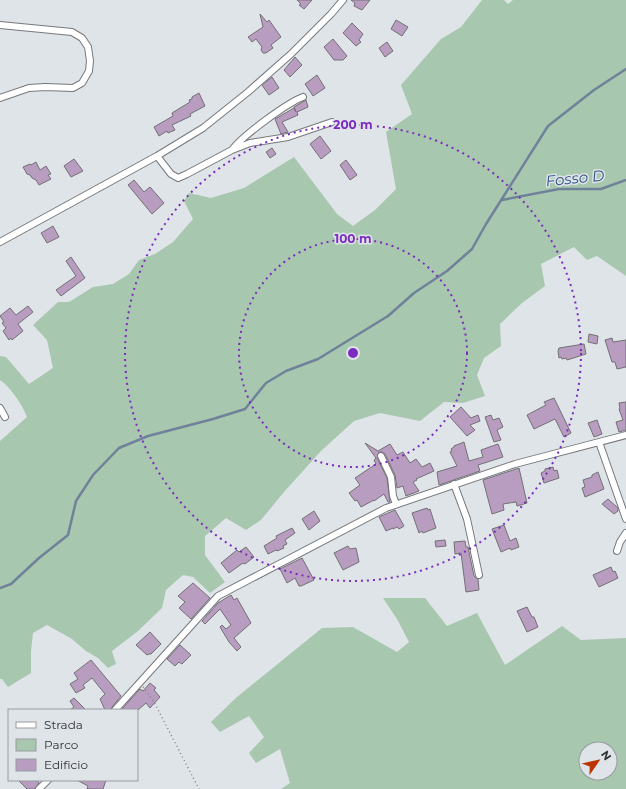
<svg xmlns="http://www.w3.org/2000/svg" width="626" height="789" font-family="Montserrat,sans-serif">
<rect width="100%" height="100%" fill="#dfe4e8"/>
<path fill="#a8c7af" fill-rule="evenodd" d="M482,0H504L508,4L513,0H626V276L597,256L587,260L574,247L541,264L545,286L522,303L500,324L501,346L484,358L477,375L485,396L463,403L444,402L420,421L380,413L354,421L321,451L284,492L261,520L246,530L226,518L205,536V555L225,582L210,593L193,577L183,575L166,590L162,608L138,631L112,651L116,664L108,668L98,658L86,651L72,639L47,625L33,633L31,651V673L8,687L2,679H0V441L27,417C22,404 11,388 0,380V356L6,357L29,384L53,368L47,340L33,325L58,302H69L93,287L113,284L129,274L139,260L155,254L173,242L193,219L184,201L189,193L211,198L244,188L294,157L337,214L353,226L375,210L396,189L386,132L412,114L401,85L441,39L461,27Z
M383,598H425L447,626L477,613L505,665L562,626L581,640L626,638V789H281L290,783L280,749L256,763L249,753L264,737L249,716L220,732L211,722L237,697L322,628L353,627L397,652L409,642L397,619ZM586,749H610V773H586Z"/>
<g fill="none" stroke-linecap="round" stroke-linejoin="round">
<path stroke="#70829a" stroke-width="2.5" d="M502,200L559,189H601L626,180
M0,588L11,584L39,558L68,535L76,501L93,475L119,448L148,436L213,419L245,409L266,383L286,371L318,359L388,316L414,293L447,271L472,249L486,224L548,126L594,90L626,69"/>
</g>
<path fill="#b89dc1" stroke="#737074" d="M297,0H312L304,9L299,5L301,4Z
M351,0H370L362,10L354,6L355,3Z
M260,14L267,22L269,20L281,37L271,45L273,48L266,53H263L261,50L262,47L256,39L252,42L248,37L263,27Z
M396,20L408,27L402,36L391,29Z
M352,23L363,34L359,40L361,42L356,46L343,33Z
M333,39L347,56L343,60H334L324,47Z
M387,42L393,51L385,57L379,48Z
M295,57L302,65L290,77L284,70Z
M317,75L325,88L313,96L305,84Z
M272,77L279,88L269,95L262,85Z
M199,93L205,106L190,114L191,116L172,125L175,130L168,133L167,131L159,136L154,127L173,116L172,113L190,102L189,100L192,99V97Z
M306,100L308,107L297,112L298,115L282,122L288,132L281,134L275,119L294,108L296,112L294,107Z
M320,136L331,151L321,159L310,144Z
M272,148L276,154L270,158L266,152Z
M74,159L83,171L71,177L64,166Z
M346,160L357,175L350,180L340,165Z
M36,162L40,170L46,166L51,174L48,175L51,179L39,185L36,180L32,178L30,175L27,174L23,167L30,164L31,165Z
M134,180L144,192L150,187L164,203L152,214L128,185Z
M53,226L59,237L47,243L41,233Z
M71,257L85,278L61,296L56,290L76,276L66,261Z
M28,306L33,312L18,324L23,331L12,340L11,338L9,340L3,331L6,328L2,323L4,322L0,316L10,308L16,315Z
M589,334L598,336L597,344L588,342Z
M612,338L613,342L626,340V367L617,369L615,362H612L605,340Z
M584,344L586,354L567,360L566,358L562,359L561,357L559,358L558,351L559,348Z
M554,398L571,433L564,437L555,419L534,429L527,415L546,405L544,402Z
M626,402V430L619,432L616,422L623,420L619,409H620L619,403Z
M461,407L471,418L478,415L480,421L470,425L475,430L467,436L450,417Z
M491,415L493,420L499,418L503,427L497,430L501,440L494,442L485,417Z
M597,420L602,434L594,437L588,423Z
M464,442L469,461L483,457L481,450L498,444L503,457L478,465L480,471L439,485L437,472L457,466L450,452L452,451L451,449L454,447V446Z
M365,443L378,451L390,444L397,455L403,452L410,463L416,459L422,467L430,463L434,471L416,479L417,480L413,482L419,491L406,496L403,486L397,488L395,475L385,454L382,452H379L377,458L387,478L390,502H388L384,494L374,501V500L361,507L357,500L355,501L349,493L360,485L355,478L376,464L374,460L376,458Z
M553,467L554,471L557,470L559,478L544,483L541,473L545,471V469Z
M519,468L527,503L517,506L516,502L503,504L504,510L492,514L483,480Z
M598,472L604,489L585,497L582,488L585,487L583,480L592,477V475Z
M608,499L618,508V511L614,514L602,504Z
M427,508L428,510L430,509L436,528L423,533L422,531L419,533L412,513Z
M395,510L404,526L399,529L397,527L393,529V528L386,531L379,517Z
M314,511L320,521L309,530L302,519Z
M504,525L510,541L516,538L519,547L511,550L510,548L501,552L492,529Z
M292,528L295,533L285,540L287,544L283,546L284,548L277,551L276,550L268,554L264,546L277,538L276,536Z
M445,540L446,546L436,547L435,541Z
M465,541L466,547H468L474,576L478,579L479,590L466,592L461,553L455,554L454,542Z
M348,546L350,549L356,548L359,562L343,570L334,553Z
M246,547L254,557L245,564L243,563L229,573L221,563L237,550L239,552Z
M302,558L314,580L301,586H299L295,578L287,583L280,569Z
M611,567L613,572L615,571L618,578L599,587L593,575Z
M193,583L210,598L191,619L179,608L185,602L178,596Z
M231,595L234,600L237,598L251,623L234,638L241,647L237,651L229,642L220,627L222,625L226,629L231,625L220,609L205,624L202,621L218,603Z
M527,607L532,617H534L538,627L527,632L517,611Z
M150,632L161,644L151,654H149L147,655L136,645Z
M180,645L191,655L182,664L179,662L175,666L167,659Z
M91,660L121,696L112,707L111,710H105L100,699L105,694L92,678L83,685L85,688L76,693L70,684L78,679L74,673Z
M150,683L156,688L154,690L160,697L150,708L146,703L138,710H121L140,689L143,691Z
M74,698L86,710H70L74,707L70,701Z
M18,780H37L39,783L35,789H27Z
M77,780H106L103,789H87L88,786Z"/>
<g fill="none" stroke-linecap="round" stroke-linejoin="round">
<defs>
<path id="street" d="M0,25L72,32L82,38L88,47L90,61L89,71L82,83L73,88L45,87L29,88L0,98
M232,150C242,136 287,103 303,97
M157,156L171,174L178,178L187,174L232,150L250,143L288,137L332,122
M0,242L157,156L203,128L248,92L291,54L331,14L343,0
M0,408L5,417
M599,442L626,519
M381,456L391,477L393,496L396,504
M454,484L467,519L479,575
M617,551L620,542L626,533
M115,710L218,596L386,508L515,464L626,435
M39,789L48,780"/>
</defs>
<use href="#street" stroke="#75797d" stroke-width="8"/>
<path stroke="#84878a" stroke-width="1.5" stroke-dasharray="1 3" stroke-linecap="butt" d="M143,687L154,702L199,789"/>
<use href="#street" stroke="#fff" stroke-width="6"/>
</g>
<g fill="none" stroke="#7b2cbf" stroke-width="2" stroke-dasharray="2 4">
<circle cx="353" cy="353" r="114"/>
<circle cx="353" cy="353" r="228"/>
</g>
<g text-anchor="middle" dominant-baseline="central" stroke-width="3" stroke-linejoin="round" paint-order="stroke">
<g font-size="15" font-style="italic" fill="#315483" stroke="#dfe4e8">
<text transform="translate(575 178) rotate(-6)">Fosso D</text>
</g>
</g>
<circle cx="353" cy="353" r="6" fill="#7b2cbf" stroke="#dfe4e8" stroke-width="2"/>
<g font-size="12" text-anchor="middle" font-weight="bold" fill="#7b2cbf" stroke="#dfe4e8" stroke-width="3" stroke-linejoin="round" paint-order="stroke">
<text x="353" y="129">200 m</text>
<text x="353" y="243">100 m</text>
</g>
<rect x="8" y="709" width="130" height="72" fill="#dfe4e8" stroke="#999ca0"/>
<rect x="16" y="722" width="20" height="6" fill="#ffffff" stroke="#999ca0"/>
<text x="44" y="729" font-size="12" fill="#303133">Strada</text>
<rect x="16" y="739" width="20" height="12" fill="#a8c7af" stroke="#999ca0"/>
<text x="44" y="749" font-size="12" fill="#303133">Parco</text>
<rect x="16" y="759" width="20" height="12" fill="#b89dc1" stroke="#999ca0"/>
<text x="44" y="769" font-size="12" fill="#303133">Edificio</text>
<g transform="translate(598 761) rotate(56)"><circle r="19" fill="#dfe4e8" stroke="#999ca0"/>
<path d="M0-3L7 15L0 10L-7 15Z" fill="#bd3500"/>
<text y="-6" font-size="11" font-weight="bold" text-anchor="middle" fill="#303133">N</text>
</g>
</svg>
